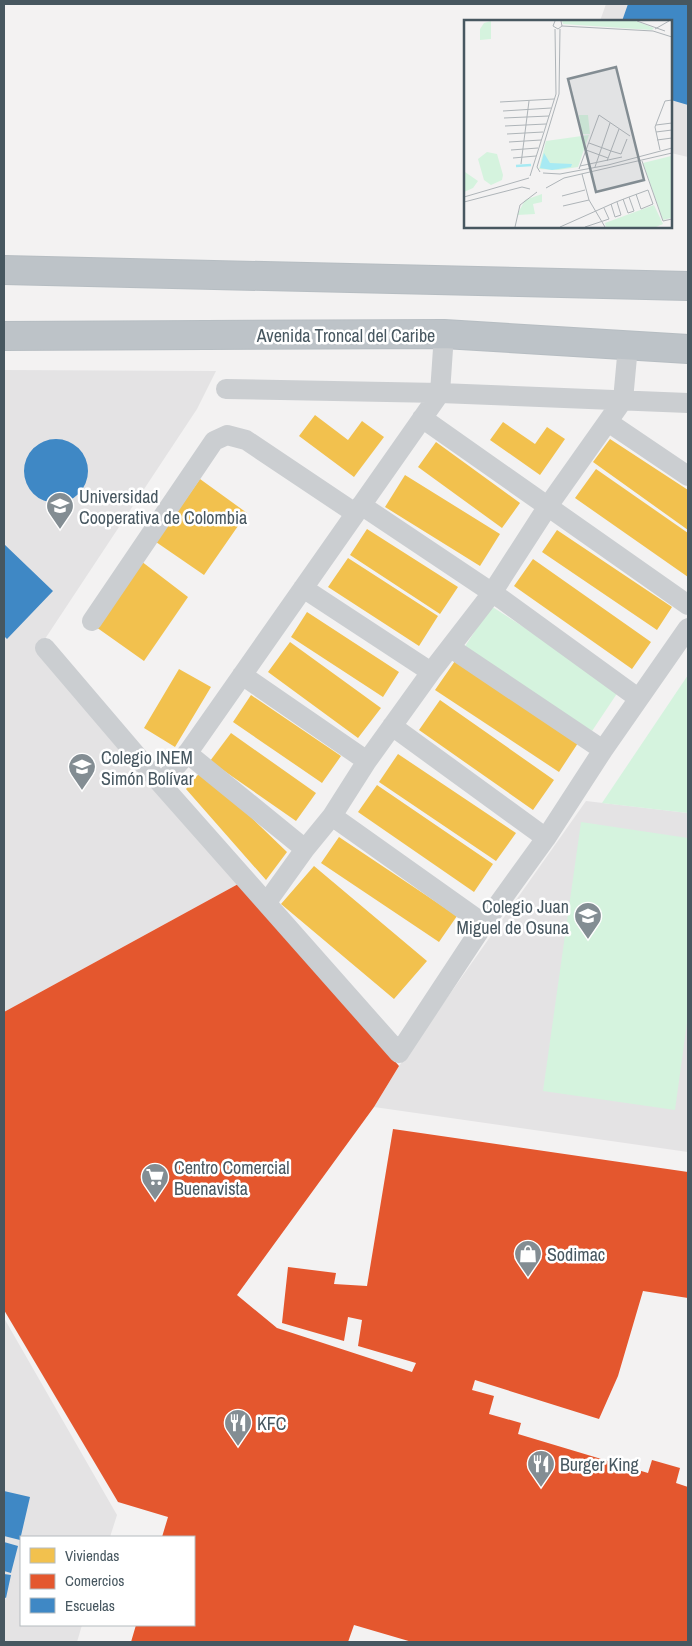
<svg xmlns="http://www.w3.org/2000/svg" width="692" height="1646" font-family="'Archivo Narrow',sans-serif">
<rect width="100%" height="100%" fill="#f3f2f2"/>
<path fill="#e4e3e4" d="M606,4H688V157L671,153V21H600Z
M4,370L216,371L197,409L37,651L240,883L4,1012Z
M586,801L688,813V1152L374,1107L399,1066Z
M4,1318L117,1515L110,1537H21V1625H82L77,1642H4Z"/>
<path fill="#d5f3de" d="M491,606L620,689L592,731L464,648Z
M688,675V813L602,803Z
M581,822L688,838V1015L675,1110L543,1091Z"/>
<path fill="#f2c14e" d="M315,415L348,440L362,421L384,437L354,477L299,436Z
M503,422L535,444L547,427L565,439L540,475L490,440Z
M610,439L688,490V530L593,462Z
M436,442L520,503L502,528L418,467Z
M596,469L688,533V577L575,498Z
M405,475L500,534L480,566L385,507Z
M200,479L247,513L204,575L156,542Z
M367,529L458,587L440,614L350,555Z
M557,530L672,607L657,630L542,552Z
M348,558L438,616L419,646L328,587Z
M533,559L651,642L632,669L514,586Z
M141,561L188,597L144,661L96,627Z
M307,612L399,672L383,697L291,637Z
M290,642L381,708L358,738L268,672Z
M455,661L578,743L559,772L435,690Z
M179,669L211,687L175,747L144,728Z
M251,695L341,756L322,783L233,722Z
M440,700L554,780L533,810L419,730Z
M231,733L316,793L296,821L210,761Z
M398,754L516,833L496,861L379,782Z
M202,770L287,852L266,880L186,789Z
M377,785L493,864L474,892L358,812Z
M339,837L457,916L439,942L321,863Z
M314,866L427,961L394,999L281,904Z"/>
<path fill="#e4572e" d="M240,883L399,1066L374,1107L237,1295L277,1328L412,1372L416,1363L358,1346L362,1320L348,1317L344,1341L282,1323L288,1267L336,1273L334,1284L367,1286L393,1129L688,1172V1298L643,1291L618,1376L599,1419L475,1380L472,1390L494,1396L489,1414L521,1423L518,1434L648,1473L652,1460L680,1468L676,1483L688,1487V1642H412L354,1625L348,1642H131L136,1625H194V1537H162L168,1517L118,1502L4,1310V1012Z"/>
<path fill="#3f88c5" d="M628,4H688V105L671,100V21H622Z
M24 471a32 32 0 1 1 64 0a32 32 0 1 1-64 0Z
M4,544L53,591L7,639L4,636Z
M4,1491L30,1497L20,1540L4,1536Z
M4,1542L18,1546L11,1573L4,1571Z
M4,1574L11,1575L6,1598L4,1597Z"/>
<g fill="none" stroke-linecap="round" stroke-linejoin="round">
<defs>
<path id="highway" d="M4,270L688,286
M4,336L444,334L688,349"/>
</defs>
<use href="#highway" stroke="#b6bdc2" stroke-width="30"/>
<path stroke="#cbced1" stroke-width="20" d="M226,389L440,393L688,403
M422,418L688,605
M608,422L688,476
M361,505L503,600L638,698
M303,588L431,672
M92,621L214,441L227,435L246,440L355,513
M45,648L161,784L399,1053L484,924L546,838L603,750L688,628
M451,648L603,750
M242,675L367,761
M392,726L546,838
M187,753L305,849
M161,784L189,751L440,393L444,334
M332,816L484,924
M267,902L305,849L332,816L367,761L431,672L492,593L548,506L623,400L628,346"/>
<use href="#highway" stroke="#bdc3c8" stroke-width="28"/>
</g>
<defs>
<symbol id="university-pin" viewBox="-11 -11 22 30"><path d="M0 17L-7.5 6A9.5 9.5 0 1 1 7.5 6Z" fill="#838d93" stroke="#fff"/><path d="M0-5L7-2L0 1L-7-2ZM-4 1L0 2.5L4 1V4Q0 6-4 4Z" fill="#fff"/></symbol>
<symbol id="school-pin" viewBox="-11 -11 22 30"><path d="M0 17L-7.5 6A9.5 9.5 0 1 1 7.5 6Z" fill="#838d93" stroke="#fff"/><path d="M0-5L7-2L0 1L-7-2ZM-4 1L0 2.5L4 1V4Q0 6-4 4Z" fill="#fff"/></symbol>
<symbol id="supermarket-pin" viewBox="-11 -11 22 30"><path d="M0 17L-7.5 6A9.5 9.5 0 1 1 7.5 6Z" fill="#838d93" stroke="#fff"/><path d="M-6-5.5h2.5l.6 2H6L4.5 2H-2.5L-4.4-4H-6ZM-1.5 3.2a1.3 1.3 0 1 0 .1 0ZM3 3.2a1.3 1.3 0 1 0 .1 0Z" fill="#fff"/></symbol>
<symbol id="shop-pin" viewBox="-11 -11 22 30"><path d="M0 17L-7.5 6A9.5 9.5 0 1 1 7.5 6Z" fill="#838d93" stroke="#fff"/><path d="M-5-2.5h2.3a2.7 3.5 0 0 1 5.4 0H5L5.5 6h-11ZM-1.5-2.5h3a1.5 2.3 0 0 0-3 0Z" fill="#fff"/></symbol>
<symbol id="restaurant-pin" viewBox="-11 -11 22 30"><path d="M0 17L-7.5 6A9.5 9.5 0 1 1 7.5 6Z" fill="#838d93" stroke="#fff"/><path d="M-5-6h1v4h1v-4h1v4h1v-4h1v5L-1.5 .5V6h-2V.5L-5-1ZM5-6V6H3V1.5H1.5Q1.5-4 5-6Z" fill="#fff"/></symbol>
</defs>
<g fill-rule="evenodd">
<use href="#university-pin" x="44" y="490" width="32" height="43"/>
<use href="#school-pin" x="66" y="751" width="32" height="43"/>
<use href="#school-pin" x="572" y="900" width="32" height="43"/>
<use href="#supermarket-pin" x="139" y="1161" width="32" height="43"/>
<use href="#shop-pin" x="512" y="1238" width="32" height="43"/>
<use href="#restaurant-pin" x="222" y="1407" width="32" height="43"/>
<use href="#restaurant-pin" x="525" y="1448" width="32" height="43"/>
</g>
<g text-anchor="middle" dominant-baseline="central" stroke-width="5" stroke-linejoin="round" paint-order="stroke">
<g font-size="18" fill="#475760" stroke="#fff">
<text x="346" y="335">Avenida Troncal del Caribe</text>
</g>
<g font-size="18" fill="#475760" stroke="#fff" text-anchor="start">
<text x="79" y="496">Universidad<tspan x="79" dy="21">Cooperativa de Colombia</tspan></text>
<text x="101" y="757">Colegio INEM<tspan x="101" dy="21">Simón Bolívar</tspan></text>
<text x="569" y="906" text-anchor="end">Colegio Juan<tspan x="569" dy="21">Miguel de Osuna</tspan></text>
<text x="174" y="1167">Centro Comercial<tspan x="174" dy="21">Buenavista</tspan></text>
<text x="547" y="1254">Sodimac</text>
<text x="257" y="1423">KFC</text>
<text x="560" y="1464">Burger King</text>
</g>
</g>
<g transform="translate(464 20)">
<rect width="208" height="208" fill="#f3f2f2"/>
<path d="M27,1V19L16,20V9L20,3ZM98,1H172L190,8L188,10L99,4ZM115,95H124L126,114H117ZM125,115L114,147L94,150L75,149L82,121ZM23,132L33,134L39,155L38,160L27,165L20,160L14,139ZM207,136V198L199,200L179,143ZM1,152L14,161L9,168L0,172ZM78,174V182L69,184L71,194L53,195L61,180ZM190,185L199,204L192,207H142L141,203Z" fill="#d5f3de"/>
<path d="M80,133L86,143L108,144L107,147L88,150L76,148Z" fill="#a7eaf3"/>
<path fill="none" stroke="#a7eaf3" stroke-width="2.5" d="M52,146L67,145"/>
<path fill="none" stroke="#aeb4b8" stroke-width="1" d="M91,1L89,6L94,9L98,6L97,1M173,1L201,11M98,6L189,11L208,17M191,9L205,1M36,82L90,79M39,91L87,88M40,98L85,96M192,105L208,103M41,106L82,104M192,112L208,110M43,114L79,112M193,120L208,118M45,122L77,120M125,123L147,131M47,130L74,128M122,130L144,138M196,130L191,107L201,81L208,80M147,131L157,134L163,119M49,138L72,136M143,141L155,109M178,141L199,201L208,199M57,144L65,81M116,146L158,137M131,147L146,103M115,149L135,95L166,116M76,152L73,147L95,74L96,9M79,153L96,154L144,145L208,128M118,154L125,180L141,207M66,156L92,74L91,9M82,168L100,158L208,133M98,176L121,170M0,177L65,158M159,179L164,193L170,191L165,177M0,182L58,167L66,169M147,184L151,197L157,195L153,182M99,186L125,180M51,207L56,185L73,172M96,207L152,182L165,177L184,170L189,184L177,189L172,174M121,207L145,199L140,188"/>
<path fill="#838d93" fill-opacity="0.15" stroke="#838d93" stroke-width="2.5" d="M152,47L180,160L132,172L104,59Z"/>
<rect width="208" height="208" fill="none" stroke="#475760" stroke-width="2.5"/>
</g>
<rect width="692" height="1646" fill="none" stroke="#475760" stroke-width="10"/>
<rect x="20" y="1536" width="175" height="90" fill="#ffffff" stroke="#b5bcbf"/>
<rect x="30" y="1548" width="25" height="15" fill="#f2c14e" stroke="#b5bcbf"/>
<text x="65" y="1561" font-size="15" fill="#475760">Viviendas</text>
<rect x="30" y="1574" width="25" height="15" fill="#e4572e" stroke="#b5bcbf"/>
<text x="65" y="1586" font-size="15" fill="#475760">Comercios</text>
<rect x="30" y="1598" width="25" height="15" fill="#3f88c5" stroke="#b5bcbf"/>
<text x="65" y="1611" font-size="15" fill="#475760">Escuelas</text>
</svg>
